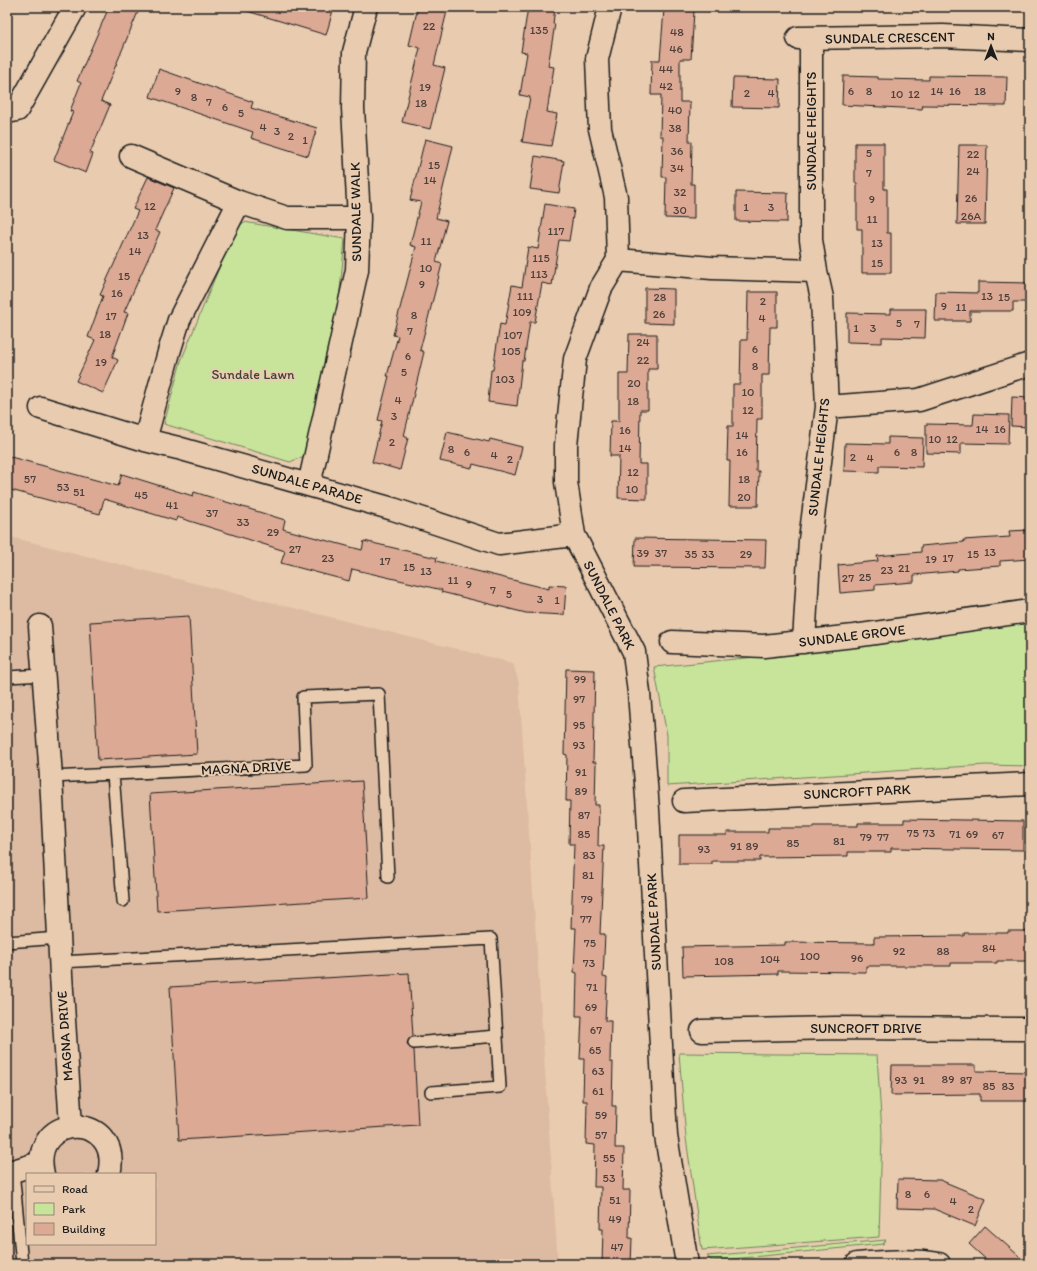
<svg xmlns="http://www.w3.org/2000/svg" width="1037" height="1271" font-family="Itim,sans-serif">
<rect width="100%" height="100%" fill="#e9ccb0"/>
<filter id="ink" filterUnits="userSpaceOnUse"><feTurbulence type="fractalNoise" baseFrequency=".025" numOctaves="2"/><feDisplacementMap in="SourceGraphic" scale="8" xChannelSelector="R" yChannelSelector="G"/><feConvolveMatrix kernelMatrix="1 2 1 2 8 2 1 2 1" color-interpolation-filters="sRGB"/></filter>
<g filter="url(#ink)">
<path fill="#ddbba2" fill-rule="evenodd" d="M816,7H1030V13Z
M7,536L513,663L519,683L558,1264H7ZM27,1174H155V1244H27Z"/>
<path fill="#c8e49b" stroke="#72805c" d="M244,222L345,239L337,320L309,454L290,462L164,424L181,361L234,231Z
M1030,620V766L985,765L667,786V735L654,667L837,649Z
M679,1053L877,1055L882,1133L879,1237L702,1250L686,1138Z
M886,1240L883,1244L712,1261L707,1256Z"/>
<path fill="#dca995" stroke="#1c1c1c" d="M109,7H140L101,101L110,105L90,153L93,154L86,173L54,160L73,112L70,111L81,83L77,81Z
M248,7H334L326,35L247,11Z
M418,7H448L434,65L445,68L430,129L402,122L420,48L409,45Z
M528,7H555L553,24H555L548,66L554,67L547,112L557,114L551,146L522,142L530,97L520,95L527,53L521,52Z
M664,9L694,11L691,59H680V102H690L689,142H692L691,184H694V219L665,218L666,177H662L663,136H660L661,95H651L652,60H660Z
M159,69L253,102L251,108L317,128L308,156L251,138L253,132L150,97Z
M843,76L878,77V79L929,80V76L1007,77L1006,106L923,105L922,109L842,105Z
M733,78L780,79L779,108L732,107Z
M425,139L453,146L436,218L447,221L436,262L442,264L420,350L424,352L404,436L408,438L400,470L372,462L382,421L378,420L389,376H387L398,336L393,335L416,247L410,245L421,202L410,200Z
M855,143H884V189H887V233H891V273H862V229H857V183H855Z
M959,145H987L985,224H957Z
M535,156L564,161L559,193L530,189Z
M148,177L174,188L155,230L160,232L124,312L128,313L112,357L118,360L103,393L76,381L95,340L88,337L103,296L100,295L138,211L133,209Z
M736,192L788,193L787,222L736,221Z
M545,204L574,209L569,241L559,240L552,285L542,283L535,322H530L524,361H522L517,406L488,402L491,370H493L500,324L505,325L512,285L522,287L528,247L538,249Z
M978,282L1030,283V302H1013V311H970V321H935L936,292L978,293Z
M645,288L674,289V324L645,323Z
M748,292H777V327H770L769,375H762V419H757L756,471H759L758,506H729L730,461H727L728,426H733V384H740L741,340H747Z
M891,309H926L925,338L882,337V343L847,342V313L891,314Z
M629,334H657V369H648V410H640L639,464H647V499L618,498L619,456H610L611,421H619V374H628Z
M1012,397L1030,398V427L1011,426Z
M974,414L1009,415L1008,444L961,443V454L926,453V424L973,425Z
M447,432L489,442L490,439L522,447L515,475L473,464L472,468L440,461Z
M888,437L923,438L922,467L879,466V472L844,471L845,443L888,444Z
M7,456L118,486L122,474L193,496L194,492L285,520L283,529L362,550L364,541L437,558L436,561L549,589V585L566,586L564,615L526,613L441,592L442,590L352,569L349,581L281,563L285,551L177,517L176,521L104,499L100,514L7,489Z
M1030,530V559L1000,561V566L958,569V571L914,575V582L875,585V590L840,593L838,565L878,561L877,556L921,552V546L964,542L963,540L1010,537L1009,531Z
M635,538L766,540L765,568L634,567Z
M189,616L197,754L98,760L90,622Z
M566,669L595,670L593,762H596L595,805H599L598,846H604L600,934H605L603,977L607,978L605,1021H611L610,1062H613L612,1106H616L615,1148H624L623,1190H630L629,1238H632L631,1264H602L603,1229H600L601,1187H594L595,1145L586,1144L587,1101H583L584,1059H580L582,1016H576L577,973L574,972L576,928H571L574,844H569L570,801H566L567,755L564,754Z
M362,781L369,898L157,911L150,794Z
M904,819L1023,821V850L891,848V852H848V856L760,857V861H712V864H679V835H727V832H768V828H814V826H858V823H904Z
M1008,931H1030V961H997V963H951V966H866V972L778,971V974L683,976L682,947L785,945V942L874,943V937L964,936V933H1008Z
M409,973L413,1036L410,1038L407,1043L409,1047L414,1050L418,1125L179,1140L170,987Z
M892,1065H976V1071L1030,1072V1101H980V1094L891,1095Z
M898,1179L940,1180L986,1199L975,1226L934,1209L897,1208Z
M985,1226L1028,1264H991L969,1244Z"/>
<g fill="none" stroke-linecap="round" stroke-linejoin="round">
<defs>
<path id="lane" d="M7,677L43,675
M113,774L123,901
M51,777L306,765L303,697L379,694L388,877
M7,942L59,938
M60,962L491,939L500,1087L431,1092
M414,1043L497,1036
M13,1171L22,1264"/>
<path id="street" d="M610,7L597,59L600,129L616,197L618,260L601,288L575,359L566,445V482L574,535L634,652L639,693L648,810L666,1136L687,1264
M798,38L943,36L1030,40
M7,112L17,110L75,7
M131,156L239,202L287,218H359
M618,260L712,268L816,271
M827,407L919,400L1030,364
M41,408L145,440L178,448L393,509L499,544L574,535
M145,440L169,352L179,320L239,202
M309,485L357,270L359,218L353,108L354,52L366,7
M40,626L51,777L61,975L71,1126
M672,642L764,646L854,636L1030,611
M804,642L810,540L827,407L822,298L816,271L811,240V39
M684,801L1030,784
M702,1031L836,1028L1030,1029
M7,1171H13L40,1163
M43,1174C28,1110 124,1112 109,1174
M857,1264C884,1262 911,1259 939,1264"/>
</defs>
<use href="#lane" stroke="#1c1c1c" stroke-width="14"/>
<use href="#street" stroke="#1c1c1c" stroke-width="25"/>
<use href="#lane" stroke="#e9ccb0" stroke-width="11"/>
<use href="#street" stroke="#e9ccb0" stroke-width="22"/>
</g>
</g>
<g text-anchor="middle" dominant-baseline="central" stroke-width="4" stroke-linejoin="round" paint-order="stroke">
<g font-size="12" fill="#4c3f3a">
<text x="429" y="26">22</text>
<text x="539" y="30">135</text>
<text x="677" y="32">48</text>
<text x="676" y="49">46</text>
<text x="666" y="69">44</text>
<text x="666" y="86">42</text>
<text x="425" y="87">19</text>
<text x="178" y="91">9</text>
<text x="851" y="91">6</text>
<text x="869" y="91">8</text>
<text x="937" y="91">14</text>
<text x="955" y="91">16</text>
<text x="980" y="91">18</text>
<text x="747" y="93">2</text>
<text x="771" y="93">4</text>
<text x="897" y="94">10</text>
<text x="914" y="94">12</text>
<text x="194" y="97">8</text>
<text x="209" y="102">7</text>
<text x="421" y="103">18</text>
<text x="225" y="107">6</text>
<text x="675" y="110">40</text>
<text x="241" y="113">5</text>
<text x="263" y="127">4</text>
<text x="675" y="128">38</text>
<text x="277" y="131">3</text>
<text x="291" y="136">2</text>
<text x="305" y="140">1</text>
<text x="677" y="151">36</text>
<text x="869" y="153">5</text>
<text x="973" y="154">22</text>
<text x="434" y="165">15</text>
<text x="677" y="168">34</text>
<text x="973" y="171">24</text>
<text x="869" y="173">7</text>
<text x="430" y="180">14</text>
<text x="680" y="192">32</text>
<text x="971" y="198">26</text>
<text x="872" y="199">9</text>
<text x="150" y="206">12</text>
<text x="746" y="207">1</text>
<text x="771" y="207">3</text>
<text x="680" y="210">30</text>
<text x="971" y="216">26A</text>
<text x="872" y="219">11</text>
<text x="556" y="231">117</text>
<text x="143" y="235">13</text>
<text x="426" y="241">11</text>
<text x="877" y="243">13</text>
<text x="135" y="251">14</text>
<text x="541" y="258">115</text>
<text x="877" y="263">15</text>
<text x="426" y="268">10</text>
<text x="539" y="274">113</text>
<text x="124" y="276">15</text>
<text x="422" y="284">9</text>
<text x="117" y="293">16</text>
<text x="525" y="296">111</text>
<text x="987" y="296">13</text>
<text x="660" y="297">28</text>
<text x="1004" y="297">15</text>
<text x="763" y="301">2</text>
<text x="944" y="306">9</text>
<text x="961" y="307">11</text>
<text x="522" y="312">109</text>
<text x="659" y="314">26</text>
<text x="414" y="315">8</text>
<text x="111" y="316">17</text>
<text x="762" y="318">4</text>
<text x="899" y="323">5</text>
<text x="917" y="324">7</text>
<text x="856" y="328">1</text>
<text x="873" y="328">3</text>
<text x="410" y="331">7</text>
<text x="105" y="334">18</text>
<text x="513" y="335">107</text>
<text x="643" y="342">24</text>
<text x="755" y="349">6</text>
<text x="511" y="351">105</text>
<text x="408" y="356">6</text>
<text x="643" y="360">22</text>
<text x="101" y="362">19</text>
<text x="755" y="366">8</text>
<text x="404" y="372">5</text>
<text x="505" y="379">103</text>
<text x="634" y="383">20</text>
<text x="748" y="392">10</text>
<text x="398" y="400">4</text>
<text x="633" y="401">18</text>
<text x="748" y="410">12</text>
<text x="394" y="416">3</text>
<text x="982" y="429">14</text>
<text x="1000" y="429">16</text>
<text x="625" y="430">16</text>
<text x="742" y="435">14</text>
<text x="935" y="439">10</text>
<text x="952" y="439">12</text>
<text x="392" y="442">2</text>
<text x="625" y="448">14</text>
<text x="451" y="449">8</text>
<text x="467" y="452">6</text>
<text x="742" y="452">16</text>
<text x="897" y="452">6</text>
<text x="914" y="452">8</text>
<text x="494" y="455">4</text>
<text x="853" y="457">2</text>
<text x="870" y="458">4</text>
<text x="510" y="459">2</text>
<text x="633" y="472">12</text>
<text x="30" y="479">57</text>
<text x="744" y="479">18</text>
<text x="63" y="487">53</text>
<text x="632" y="489">10</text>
<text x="79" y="492">51</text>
<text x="141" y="495">45</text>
<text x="744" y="497">20</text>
<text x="172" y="505">41</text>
<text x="212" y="513">37</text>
<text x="243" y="522">33</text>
<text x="273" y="532">29</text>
<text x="295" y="549">27</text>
<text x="990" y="552">13</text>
<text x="643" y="553">39</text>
<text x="661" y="553">37</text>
<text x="691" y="554">35</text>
<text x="708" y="554">33</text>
<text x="746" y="554">29</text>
<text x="973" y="554">15</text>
<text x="328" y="558">23</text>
<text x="948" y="558">17</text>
<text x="931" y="559">19</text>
<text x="385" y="561">17</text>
<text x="409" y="567">15</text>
<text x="904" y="568">21</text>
<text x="887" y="570">23</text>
<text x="426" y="571">13</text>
<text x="865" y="577">25</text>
<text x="848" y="578">27</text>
<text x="453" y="580">11</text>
<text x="469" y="584">9</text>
<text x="493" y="590">7</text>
<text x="509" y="594">5</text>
<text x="540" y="599">3</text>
<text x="557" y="600">1</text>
<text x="580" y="679">99</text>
<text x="579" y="699">97</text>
<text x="579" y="725">95</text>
<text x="579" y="745">93</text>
<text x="581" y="772">91</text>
<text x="581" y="791">89</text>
<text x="584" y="815">87</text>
<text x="913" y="833">75</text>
<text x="929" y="833">73</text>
<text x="584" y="834">85</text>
<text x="955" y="834">71</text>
<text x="972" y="834">69</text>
<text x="998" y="835">67</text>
<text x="866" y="837">79</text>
<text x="883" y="837">77</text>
<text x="839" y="841">81</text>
<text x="793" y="843">85</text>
<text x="736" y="846">91</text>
<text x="752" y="846">89</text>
<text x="704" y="849">93</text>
<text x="589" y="855">83</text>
<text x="588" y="875">81</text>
<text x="587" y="899">79</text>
<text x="586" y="919">77</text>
<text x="590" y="943">75</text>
<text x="989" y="948">84</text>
<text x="899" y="951">92</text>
<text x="943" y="951">88</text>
<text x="810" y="956">100</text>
<text x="857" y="958">96</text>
<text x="770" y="959">104</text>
<text x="724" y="961">108</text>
<text x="589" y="963">73</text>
<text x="592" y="987">71</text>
<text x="591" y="1007">69</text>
<text x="596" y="1030">67</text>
<text x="595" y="1050">65</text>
<text x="598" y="1071">63</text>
<text x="948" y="1079">89</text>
<text x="901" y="1080">93</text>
<text x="919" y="1080">91</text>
<text x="966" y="1080">87</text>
<text x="989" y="1086">85</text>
<text x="1008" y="1086">83</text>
<text x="598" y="1091">61</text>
<text x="601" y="1115">59</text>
<text x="601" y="1135">57</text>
<text x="609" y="1158">55</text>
<text x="609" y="1178">53</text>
<text x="908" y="1194">8</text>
<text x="927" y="1194">6</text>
<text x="615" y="1200">51</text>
<text x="953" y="1201">4</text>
<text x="971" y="1209">2</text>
<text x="615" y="1219">49</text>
<text x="617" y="1247">47</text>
</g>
<g font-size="14" fill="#1c1c1c" stroke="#e9ccb0">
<text transform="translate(890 38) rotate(-1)">SUNDALE CRESCENT</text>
<text transform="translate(811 131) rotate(-90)">SUNDALE HEIGHTS</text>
<text transform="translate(356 212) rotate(-91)">SUNDALE WALK</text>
<text transform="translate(819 457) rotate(-84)">SUNDALE HEIGHTS</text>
<text transform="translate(307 484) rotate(16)">SUNDALE PARADE</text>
<text transform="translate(609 605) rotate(63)">SUNDALE PARK</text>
<text transform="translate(852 636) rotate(-7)">SUNDALE GROVE</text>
<text transform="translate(246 768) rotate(-3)">MAGNA DRIVE</text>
<text transform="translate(857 792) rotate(-3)">SUNCROFT PARK</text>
<text transform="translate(654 922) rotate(-93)">SUNDALE PARK</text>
<text x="866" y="1028">SUNCROFT DRIVE</text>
<text transform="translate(65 1036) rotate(-94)">MAGNA DRIVE</text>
</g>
<g font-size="14" fill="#3e4435" stroke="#e9ccb0">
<text x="253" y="374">Sundale Lawn</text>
</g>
</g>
<rect width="1037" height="1271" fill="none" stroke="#e9ccb0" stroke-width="24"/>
<rect x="12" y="12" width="1013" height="1247" fill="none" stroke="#1c1c1c" stroke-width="1.5" filter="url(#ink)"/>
<rect x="26" y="1173" width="130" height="72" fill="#e9ccb0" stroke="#978675"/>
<rect x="34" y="1186" width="20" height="6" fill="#e9ccb0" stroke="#978675"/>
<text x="62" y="1193" font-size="12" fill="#1c1c1c">Road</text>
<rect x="34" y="1203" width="20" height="12" fill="#c8e49b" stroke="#978675"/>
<text x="62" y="1213" font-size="12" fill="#1c1c1c">Park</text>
<rect x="34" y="1223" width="20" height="12" fill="#dca995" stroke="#978675"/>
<text x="62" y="1233" font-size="12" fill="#1c1c1c">Building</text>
<g transform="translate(991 46)" stroke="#e9ccb0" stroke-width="3" paint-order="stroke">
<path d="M0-3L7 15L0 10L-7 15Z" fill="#1c1c1c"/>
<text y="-6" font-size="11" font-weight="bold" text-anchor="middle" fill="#1c1c1c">N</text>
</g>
</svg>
